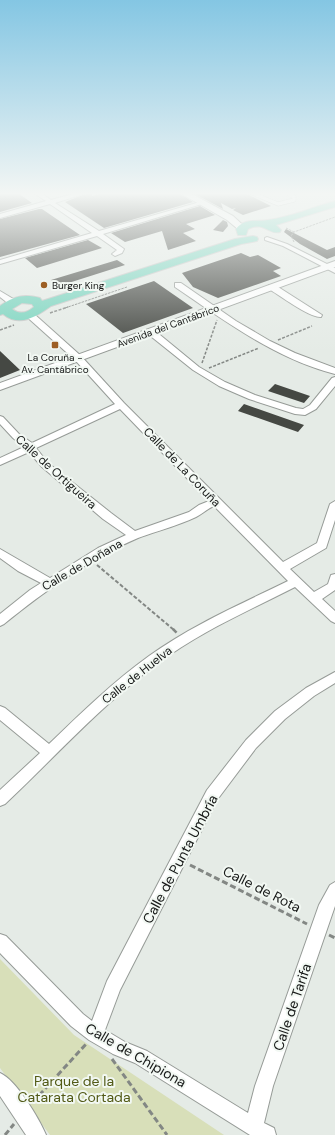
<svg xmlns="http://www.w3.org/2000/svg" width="335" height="1135" font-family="'DM Sans',sans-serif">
<rect width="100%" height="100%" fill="#e5ebe6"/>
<path fill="#d8dfb9" d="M0,959L74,1035L224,1135H50L0,1068Z"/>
<path fill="#454843" d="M0,193H18L32,203L0,212Z
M87,193H92V196L102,193H179L193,202L104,228L65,202Z
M193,193H245L271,206L243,215L233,210L236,208L232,209L221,203L223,209Z
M200,206L215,215L186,224L195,229L183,233L196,241L168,250L162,231L125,242L111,233Z
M39,209H42L80,235L0,257V219Z
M223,220L227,222L228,226L223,232L213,230Z
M286,229L327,250L335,247V256L327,259L300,244L284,232Z
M88,240L102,248L37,268L25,258Z
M241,253L250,257L258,255L281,268L273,271L281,276L218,298L193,287L182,273Z
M117,260L125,265L59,286L51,280Z
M154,281L193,308L123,333L86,304Z
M0,351L20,370L0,378Z
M275,384L310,396L304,403L268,391Z
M244,404L304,425L298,432L238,411Z"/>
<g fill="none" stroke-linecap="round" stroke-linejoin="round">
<defs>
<path id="service" d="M252,193L278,204L294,200V197L287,193"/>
<path id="minor" d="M34,193H41L51,200L76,193H86L55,203L99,231L200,202L205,203L103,234L124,249L122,253L115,256L112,254L117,250L97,236L0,264V260L92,233L50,204L0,218V214L46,201Z
M267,237L287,244L335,268V273L283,246L265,240V238Z
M175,283H181L236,321L270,341L295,353L335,368V374C276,359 225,321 175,287Z
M269,285H275L322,315L321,317C310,318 279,295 269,289Z
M0,291L15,300V304H9L0,297Z
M27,313H33L81,356L124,403L283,562L317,543L330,504L335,501V520L326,548L290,569L314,592L328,584L331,575L335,574V590L322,599L335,611V623L331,621L295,587C248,611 199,632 157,664C101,705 55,757 5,804L0,806V790L40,753L0,720V706L5,708L49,744C81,713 113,682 149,656C192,625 241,604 288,581L214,506C207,509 202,514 196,517C177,526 157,531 138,538C89,559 45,591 4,624L0,626V614L30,590L41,583L18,571L0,558V549L50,578L98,548L126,535L103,519L42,467L29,452L0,465V458L24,447L13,438L0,424V416L3,417L19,434L32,443L115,404L75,360L27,317ZM120,409L209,501L199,505L189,512L135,531L111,513L48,463L36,448Z
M148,330H154L199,367L225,382L255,395L296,408L303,409L310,405L332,378L335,377V386L316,409L305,415L295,414L249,399L219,386L193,370L148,334Z
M335,672V683L314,696L285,719L256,748L217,800L120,990L105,1030L125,1042L147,1051L248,1113L255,1086L319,905L330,885L335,882V906L273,1086L264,1123L274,1128L276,1135H250L135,1063L113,1054L89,1040L71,1026L0,953V934L6,936L83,1014L92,1021L107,981L207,790L246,740L275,711L306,688Z
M0,1073C16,1080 39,1118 46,1135H26L0,1096Z"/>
<path id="tertiary" d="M180,193H190L233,216L246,228L245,230H239L227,220Z
M335,261V267L0,390V383Z"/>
<path id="primary" d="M335,201V207L276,225L281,230L280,232C268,235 265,221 248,229L246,235H238L236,229C244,218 256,222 268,220C291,217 313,207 335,201Z
M253,236L257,237L258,239L257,241L241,244L51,306C37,316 20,328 3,314L0,315V306C14,296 24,294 40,298L42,301L235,239ZM22,303L32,304L34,307C27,313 20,315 12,309Z"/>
</defs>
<use href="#service" stroke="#969b97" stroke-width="4.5"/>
<use href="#minor" stroke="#969b97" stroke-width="2"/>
<use href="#tertiary" stroke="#969b97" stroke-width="2"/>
<use href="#primary" stroke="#c7c8c7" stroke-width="2"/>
<path stroke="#838784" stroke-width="1" stroke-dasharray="2.5 1" stroke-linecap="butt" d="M286,228L294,232
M294,242L291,236L294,232L335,217
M65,308L127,287"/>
<path stroke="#838784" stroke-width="1.5" stroke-dasharray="3 1.5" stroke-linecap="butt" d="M50,313L68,307
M0,330L14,325
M278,340L312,326
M202,363L217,320
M209,368L259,348"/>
<path stroke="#838784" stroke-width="2" stroke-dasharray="4 2" stroke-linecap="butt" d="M97,565L174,630"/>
<path stroke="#838784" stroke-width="2.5" stroke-dasharray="5 2.5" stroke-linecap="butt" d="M173,629L177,633"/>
<path stroke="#838784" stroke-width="3" stroke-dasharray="6 3" stroke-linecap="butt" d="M190,865L307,924
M329,935L335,938
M112,1059L167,1135
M33,1102L87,1043
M5,1135L14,1124"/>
<use href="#service" stroke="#fff" stroke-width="3.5"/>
<use href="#minor" fill="#fff" fill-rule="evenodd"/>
<use href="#tertiary" fill="#fff" fill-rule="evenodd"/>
<use href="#primary" fill="#79d4be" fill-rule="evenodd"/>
</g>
<linearGradient id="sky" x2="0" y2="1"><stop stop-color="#84c6e3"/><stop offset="0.55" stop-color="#f3f6f4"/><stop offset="1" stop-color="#f3f6f4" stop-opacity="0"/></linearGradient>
<rect width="335" height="352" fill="url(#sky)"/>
<g fill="#9d5f25" stroke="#f2f8f3" stroke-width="1.5">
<circle cx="44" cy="285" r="4"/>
<rect x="51" y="341" width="8" height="8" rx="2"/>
</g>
<g text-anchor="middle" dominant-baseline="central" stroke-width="4" stroke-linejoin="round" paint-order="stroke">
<g font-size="10" fill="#161817" stroke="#f2f8f3" text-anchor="start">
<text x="52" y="285">Burger King</text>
<text x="55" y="357" text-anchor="middle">La Coruña -<tspan x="55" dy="12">Av. Cantábrico</tspan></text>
</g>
<g font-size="10" fill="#161817" stroke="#f2f8f3">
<text transform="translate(168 326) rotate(-20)">Avenida del Cantábrico</text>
</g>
<g font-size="12" fill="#161817" stroke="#f2f8f3">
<text transform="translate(182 467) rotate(46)">Calle de La Coruña</text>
<text transform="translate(56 472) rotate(42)">Calle de Ortigueira</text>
<text transform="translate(82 565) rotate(-30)">Calle de Doñana</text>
<text transform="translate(137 675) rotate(-38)">Calle de Huelva</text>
</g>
<g font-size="14" fill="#161817" stroke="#f2f8f3">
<text transform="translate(180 859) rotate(-62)">Calle de Punta Umbría</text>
<text transform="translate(262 889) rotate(27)">Calle de Rota</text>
<text transform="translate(292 1007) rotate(-71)">Calle de Tarifa</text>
<text transform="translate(136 1055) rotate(30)">Calle de Chipiona</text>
</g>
<g font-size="14" fill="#525a16" stroke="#f2f8f3">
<text x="74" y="1081">Parque de la<tspan x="74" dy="16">Catarata Cortada</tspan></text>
</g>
</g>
</svg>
